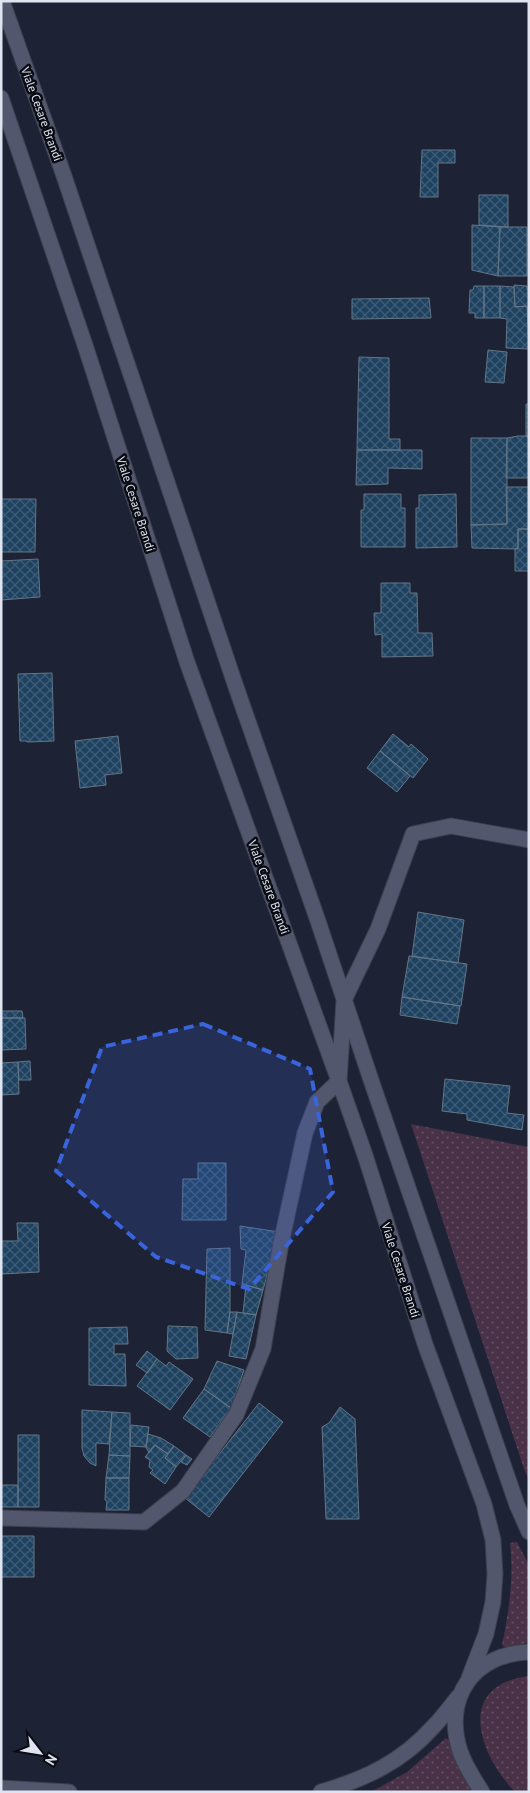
<svg xmlns="http://www.w3.org/2000/svg" width="530" height="1793" font-family="'PT Sans',sans-serif">
<defs>
<pattern id="grass-dots" width="8" height="8" patternUnits="userSpaceOnUse" patternTransform="scale(1.25)"><rect width="8" height="8" fill="#493248"/><path d="M2 2h.1M6 6h.1" fill="none" stroke="#635063" stroke-width="1.8" stroke-linecap="round"/></pattern>
<pattern id="building-cross-hatch" width="8" height="8" patternUnits="userSpaceOnUse" patternTransform="scale(1.25)"><rect width="8" height="8" fill="#1e4260"/><path d="M0 0l8 8M0 8l8-8" fill="none" stroke="#3e5d77"/></pattern>
</defs>
<rect width="100%" height="100%" fill="#1d2234"/>
<path fill="url(#grass-dots)" d="M411,1124L529,1147V1480L524,1469Z
M517,1542L529,1565V1643L506,1648L502,1645C509,1611 514,1578 510,1543Z
M529,1676V1792H515C478,1754 455,1685 529,1676Z
M446,1738L450,1741L458,1767L473,1792H371L407,1772Z"/>
<path fill="url(#building-cross-hatch)" stroke="#637687" d="M422,150H455V163H438V197H420Z
M479,195H508V227L479,225Z
M472,225L500,227L498,276L472,270Z
M500,227H527V276H498Z
M514,285L527,286V290H529V322L527,306L515,307Z
M474,286H484V318H475V313H469L470,290H473Z
M484,286H500V318H484Z
M500,286L514,287L515,307L527,306L529,349L506,348L507,319L500,318Z
M429,298L431,318L352,319V299Z
M488,350L507,352L504,383L485,382Z
M359,357L389,358V439H400V450H357Z
M526,404H529V436H526Z
M518,436H529V478H506L507,438Z
M471,438H507V524L471,525Z
M357,450H422V469L388,468V484L356,485Z
M506,487H529V529H518V549L472,548L471,525L507,524Z
M364,494H401V508H405V547H361V510H364Z
M456,494L457,547L416,548V508H419V495Z
M1,499H36L35,552H1Z
M518,529H529V571H515V548L518,549Z
M38,559L40,597L1,600V561Z
M381,583H410V593H417L418,633H432L433,656L382,657V634L375,635L374,613H381Z
M52,673L54,741L27,742V741H20L18,674Z
M393,734L409,747L411,744L428,759L413,778L380,751Z
M118,736L122,773L105,775L106,785L80,788L75,741Z
M380,751L410,776L397,792L367,768Z
M418,912L464,920L458,963L412,956Z
M409,956L467,964L461,1006L402,997Z
M402,997L460,1006L457,1024L400,1015Z
M1,1011H22L23,1018H1Z
M1,1018H25L26,1049L1,1050Z
M30,1061L31,1080H19L18,1062Z
M18,1062L19,1094L1,1095V1063Z
M445,1079L510,1086L507,1113L524,1115L522,1130L467,1120V1114L442,1111Z
M198,1163H226V1220H182L183,1179H198Z
M17,1223H38L39,1272L1,1274V1241H18Z
M240,1226L279,1232L263,1290L242,1284L246,1250L241,1249Z
M230,1248V1312L227,1333L205,1330L207,1249Z
M246,1285L263,1290L256,1315L243,1313Z
M230,1312H237L233,1334L227,1333Z
M237,1312L256,1315L246,1359L229,1356Z
M168,1326L197,1327L198,1358L176,1359L167,1351Z
M127,1327L128,1344H114V1354H125L126,1386L89,1385V1328Z
M147,1351L157,1359L147,1373L136,1365Z
M157,1359L166,1366L169,1362L193,1379L170,1410L137,1386Z
M217,1361L244,1370L231,1408L204,1389Z
M204,1389L231,1408L210,1437L183,1418Z
M259,1403L283,1422L209,1517L185,1498Z
M340,1407L355,1419L359,1519H326L322,1427L329,1423Z
M82,1410L112,1412L109,1444L96,1443V1466L90,1463L84,1456L82,1448Z
M112,1412L130,1413V1456L109,1455Z
M131,1425L149,1427L146,1447L130,1446Z
M148,1434L161,1438L174,1446L168,1454L155,1445L149,1453L146,1447Z
M18,1435H39V1507H18Z
M155,1445L168,1454L165,1458L176,1467L165,1484L150,1473L153,1470L149,1467L150,1460L145,1457Z
M174,1446L186,1455L176,1467L165,1458Z
M109,1455L130,1456L129,1478H106Z
M186,1455L192,1459L187,1465L181,1462Z
M106,1478H129V1510H106L107,1501L105,1500Z
M1,1485H18V1507H1Z
M1,1536H34V1577H1Z"/>
<g fill="none" stroke-linecap="round" stroke-linejoin="round">
<defs>
<path id="minor" d="M2,1L63,173L236,687L318,921L370,1077L517,1505L529,1532
M1,98L86,348L187,662L339,1081L365,1155L425,1344L484,1504L493,1540L495,1574L493,1602L486,1634L469,1678
M1,1518L144,1522L183,1491L236,1415L263,1349L281,1243L305,1133L317,1102L339,1081L344,1000L378,929L413,834L451,826L529,840
M1,1788L69,1792
M321,1792C365,1779 402,1762 433,1727C442,1718 450,1707 458,1697
M482,1792C474,1779 465,1766 460,1751C443,1698 473,1654 529,1652"/>
</defs>
<use href="#minor" stroke="#3c3f4e" stroke-width="17"/>
<use href="#minor" stroke="#52576d" stroke-width="15"/>
</g>
<path fill="#3a64dc" fill-opacity="0.2" stroke="#3a64dc" stroke-width="4" stroke-dasharray="10 6" stroke-linejoin="round" d="M203,1024L310,1069L333,1192L249,1289L156,1257L56,1171L102,1047Z"/>
<g text-anchor="middle" dominant-baseline="central" stroke-width="5" stroke-linejoin="round" paint-order="stroke">
<g font-size="12" fill="#e0e3f0" stroke="#0a0c14">
<text transform="translate(42 114) rotate(70)">Viale Cesare Brandi</text>
<text transform="translate(136 504) rotate(72)">Viale Cesare Brandi</text>
<text transform="translate(269 887) rotate(70)">Viale Cesare Brandi</text>
<text transform="translate(401 1270) rotate(72)">Viale Cesare Brandi</text>
</g>
</g>
<rect width="530" height="1793" fill="none" stroke="#e0e3f0" stroke-width="5"/>
<g transform="translate(40 1753) rotate(121)" stroke="#0a0c14" stroke-width="4" paint-order="stroke">
<path d="M0-4L9 19L0 12L-9 19Z" fill="#e0e3f0"/>
<text y="-8" font-size="14" font-weight="bold" text-anchor="middle" fill="#e0e3f0">N</text>
</g>
</svg>
